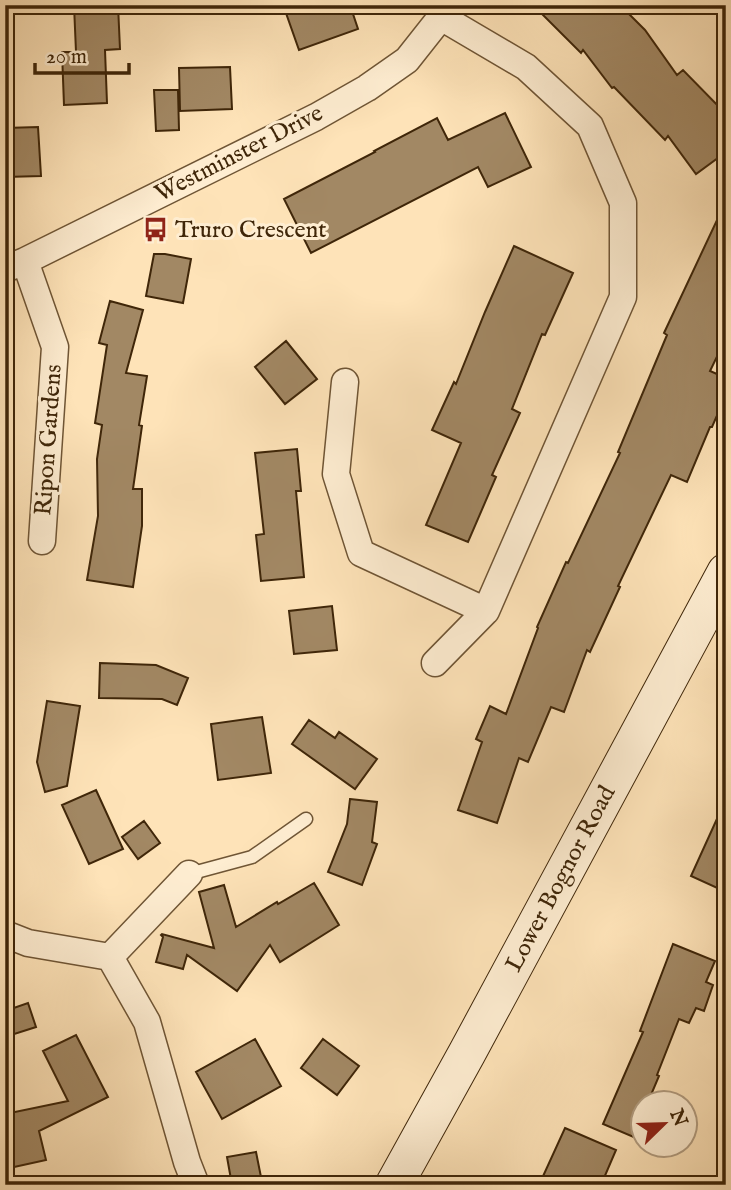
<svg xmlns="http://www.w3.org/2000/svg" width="731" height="1190" font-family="'IM FELL English',serif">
<rect width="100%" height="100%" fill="#fee3b8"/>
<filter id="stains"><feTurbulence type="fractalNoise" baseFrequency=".00286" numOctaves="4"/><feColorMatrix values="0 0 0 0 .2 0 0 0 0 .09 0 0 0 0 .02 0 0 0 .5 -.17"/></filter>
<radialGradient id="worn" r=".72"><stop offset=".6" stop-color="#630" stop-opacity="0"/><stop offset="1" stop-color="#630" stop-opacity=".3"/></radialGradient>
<path fill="#a28864" stroke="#3f2609" stroke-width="2" d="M74,5H118L120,49L105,50L107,103L64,105L62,52H76Z
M308,5H350L358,29L299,50L286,13Z
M533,5H620L645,30L677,75L683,70L726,114V152L696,174L668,136L665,140L614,87L612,88L583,50L581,53Z
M230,67L232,109L180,111L179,68Z
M154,90H178L179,130L156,131Z
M505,113L531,167L488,187L478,167L311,253L284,199L375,152L374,151L437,118L448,140Z
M38,127L41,176L5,177V128Z
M726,201V338L710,371L726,378V395L712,427H710L687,482L671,475L618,586L620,587L590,652L587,650L564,712L551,707L528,762L519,758L497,823L458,810L482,742L476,739L490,706L506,714L538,628L537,627L566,562L568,563L620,453L618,452L667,335L664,333Z
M514,246L573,273L545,335L542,334L512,409L520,413L492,475L496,477L468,542L426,525L461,443L432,430L454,382L456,384L485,312Z
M154,254H165L191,259L183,303L146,296Z
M110,301L143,310L126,373L147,376L139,425L142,426L133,489H142V526L133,587L87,580L98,516L97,459L102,425L95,423L107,345L99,343Z
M286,341L317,379L285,404L255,367Z
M297,449L301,491H296L304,577L261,581L256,535L264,534L255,453Z
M332,606L337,650L294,654L289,611Z
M100,663L156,665L188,678L177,705L162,699L99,698Z
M47,701L80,706L67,786L45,792L37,762Z
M262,717L271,773L218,780L211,724Z
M309,720L335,738L339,732L377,759L355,789L292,744Z
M96,790L123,849L89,864L62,805Z
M350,799L377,802L372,842L377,844L362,885L328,872L347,824Z
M726,799V892L691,876Z
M144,821L160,843L138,859L122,837Z
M314,883L339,925L280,962L270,945L237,991L187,955L183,969L156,962L163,937L161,935L162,934L214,948L199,892L224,885L236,927L277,902L278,904Z
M673,944L715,961L706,982L713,985L704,1011L696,1008L689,1023L679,1019L657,1075L659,1076L648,1102H643V1141L603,1124L643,1032L640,1031Z
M28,1003L36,1027L5,1037V1011Z
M76,1035L108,1097L39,1131L46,1160L5,1169V1114L68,1101L43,1051Z
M255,1039L281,1086L222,1119L196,1072Z
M323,1039L359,1066L337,1095L301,1068Z
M565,1128L616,1150L601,1185H539Z
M256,1152L262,1182L247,1185H232L227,1157Z"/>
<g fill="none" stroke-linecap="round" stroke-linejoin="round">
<defs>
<path id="lane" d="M189,874L252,857L306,819"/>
<path id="street" d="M25,261L55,347L42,541
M5,269L25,261L316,117L367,88L407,60L441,17L446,5
M345,382L336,474L361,553L486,611
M435,663L486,611L623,297V203L590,126L526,67L441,17
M5,934L28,943L110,957L147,1022L187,1162L196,1185
M110,957L189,874"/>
<path id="secondary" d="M394,1185L467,1053L726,572"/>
</defs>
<use href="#lane" stroke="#6f5535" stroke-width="15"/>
<use href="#street" stroke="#6f5535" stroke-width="29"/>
<use href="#secondary" stroke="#3f2609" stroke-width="39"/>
<use href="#lane" stroke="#feedd1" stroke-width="12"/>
<use href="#street" stroke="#feedd1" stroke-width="26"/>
<use href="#secondary" stroke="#feedd1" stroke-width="37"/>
</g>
<defs>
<symbol id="bus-bare" viewBox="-9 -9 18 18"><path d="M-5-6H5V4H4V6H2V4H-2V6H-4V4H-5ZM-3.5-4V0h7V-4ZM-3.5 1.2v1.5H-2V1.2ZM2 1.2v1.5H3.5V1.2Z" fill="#8f2418" stroke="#feedd1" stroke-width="2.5" paint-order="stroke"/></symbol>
</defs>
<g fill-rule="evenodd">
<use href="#bus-bare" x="138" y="212" width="35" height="35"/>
</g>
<g text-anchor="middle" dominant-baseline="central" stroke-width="6" stroke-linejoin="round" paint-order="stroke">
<g font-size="24" fill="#3f2609" stroke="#feedd1">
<text transform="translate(239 154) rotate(-27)">Westminster Drive</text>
<text transform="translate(49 440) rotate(-86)">Ripon Gardens</text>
<text transform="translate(561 879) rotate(-62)">Lower Bognor Road</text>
</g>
<g font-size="24" fill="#3f2609" stroke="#feedd1" text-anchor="start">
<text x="175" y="230">Truro Crescent</text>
</g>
</g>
<rect width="731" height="1190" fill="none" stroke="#fee3b8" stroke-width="28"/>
<rect x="7" y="7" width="717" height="1176" fill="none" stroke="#3f2609" stroke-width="3.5"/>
<rect x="14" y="14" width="703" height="1162" fill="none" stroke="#3f2609" stroke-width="2"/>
<g transform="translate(664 1124) rotate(67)"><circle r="33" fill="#feedd1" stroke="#b29d81" stroke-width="2"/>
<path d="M0-5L12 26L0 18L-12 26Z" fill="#8f2418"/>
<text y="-10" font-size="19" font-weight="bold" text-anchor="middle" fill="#3f2609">N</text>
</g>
<path d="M35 63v10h94v-10" fill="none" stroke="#3f2609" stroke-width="3.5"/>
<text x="46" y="63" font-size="21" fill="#3f2609" stroke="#feedd1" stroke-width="5" paint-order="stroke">20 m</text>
<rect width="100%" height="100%" filter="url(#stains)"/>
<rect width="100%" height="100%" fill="url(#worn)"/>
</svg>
